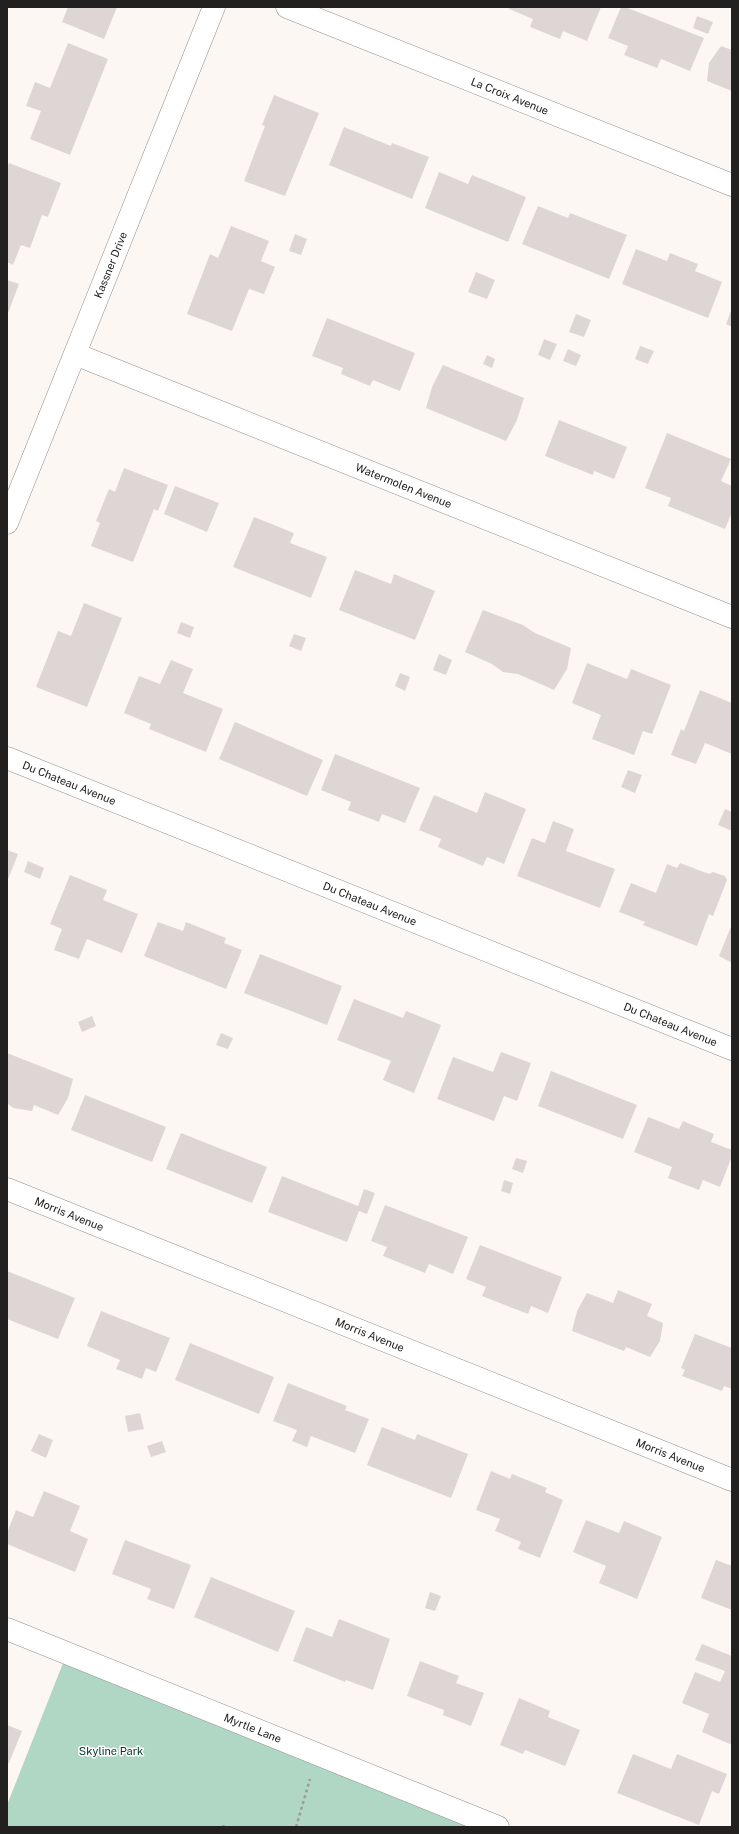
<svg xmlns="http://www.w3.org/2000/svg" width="739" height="1834" font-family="'Public Sans',sans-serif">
<rect width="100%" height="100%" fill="#fdf7f3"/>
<path fill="#b0d7c4" d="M67,1653L498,1827H7V1805Z"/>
<path fill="#ded6d5" d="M68,7H117L104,39L62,22Z
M510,7H601L587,41L563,31L560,39L530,27L533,19L509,9Z
M621,7H625L704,38L690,71L661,59L657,68L624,55L628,46L608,38Z
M697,16L713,22L708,34L693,28Z
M68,43L108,59L70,155L30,139L41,111L26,106L35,82L50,88Z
M721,46L732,50V91L707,81L709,63Z
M274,95L319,113L285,196L244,181L265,126L262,125Z
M344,127L391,146L392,143L429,157L412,199L329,165Z
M9,163L61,183L48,217L42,215L30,248L21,245L13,265L7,262V168Z
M439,172L468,184L472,175L526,197L508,242L425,208Z
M538,206L568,218L570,213L627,235L609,279L522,244Z
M231,226L269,241L261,261L275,267L264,294L249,289L232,331L187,314L210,254L218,258Z
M295,234L307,239L301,255L289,251Z
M636,249L667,261L670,253L698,264L695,271L722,282L708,318L622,284Z
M476,272L495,280L487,299L468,292Z
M7,280L19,284L7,316Z
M732,308V327L726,324Z
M576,314L591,320L584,337L569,332Z
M327,318L415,353L400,391L373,380L370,386L341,374L343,368L312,356Z
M544,339L557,344L550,360L538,355Z
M640,346L654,351L648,364L635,359Z
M568,349L581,355L576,366L563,361Z
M487,355L495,359L492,368L483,364Z
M443,365L524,398L517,420L506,441L426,408L432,387Z
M559,420L627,447L614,479L594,471L593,475L545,456Z
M667,433L731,459L721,481L732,486V512L725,529L668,506L671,498L645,488Z
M124,468L168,485L158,511L154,509L133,562L91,546L100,523L96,521L109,489L115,492Z
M175,486L219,503L207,532L164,514Z
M254,517L294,533L290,543L327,557L311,598L233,567Z
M355,570L391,584L394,574L435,591L415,640L339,610Z
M84,603L122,618L87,707L36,687L58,631L71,636Z
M483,610L523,625L535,633L571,648L567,669L554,690L518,674L503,672L492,664L465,652Z
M181,622L194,627L190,638L177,633Z
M294,634L306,638L301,651L289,646Z
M439,654L452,660L446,675L433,670Z
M171,660L193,669L183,693L223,709L206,752L149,729L151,724L124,713L139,676L160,684Z
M587,663L627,679L631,669L671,685L652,734L643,731L634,755L592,739L601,715L572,703Z
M400,673L410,677L405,691L395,686Z
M700,690L732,703V754L705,743L696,764L671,755L681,729L684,731Z
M235,722L323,760L307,796L219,759Z
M335,754L420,788L405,823L382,814L379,822L348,810L351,802L321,790Z
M628,770L642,775L635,793L621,787Z
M485,792L526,809L504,864L487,857L483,866L438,847L441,839L419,830L434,795L477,813Z
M725,809L732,812V831L718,825Z
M553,821L574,829L566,851L615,869L600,908L517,876L532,838L545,843Z
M7,850L18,854L7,882Z
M28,861L44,868L40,879L24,872Z
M680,863L709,874L713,872L725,876L727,880L713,916L709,914L697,946L643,925L645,922L619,912L631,883L656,893L667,864L677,868Z
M70,875L107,890L103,900L138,914L122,953L87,939L79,959L54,950L62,929L50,924Z
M158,922L183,931L186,922L226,938L224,943L242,950L226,989L144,956Z
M732,924V963L719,956Z
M260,954L342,986L327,1025L244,993Z
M354,999L403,1018L406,1011L441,1025L414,1093L383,1080L391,1061L337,1040Z
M92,1016L96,1026L82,1032L78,1022Z
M221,1033L233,1038L228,1049L216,1045Z
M501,1052L531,1063L517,1101L504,1096L494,1121L437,1099L453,1057L493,1072Z
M7,1053L73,1079L68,1098L58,1115L34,1105L32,1111L13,1108L7,1103Z
M551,1071L637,1105L623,1139L538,1106Z
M85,1095L166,1127L152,1162L71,1130Z
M648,1117L679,1129L683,1121L714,1134L711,1142L732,1150V1156L720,1187L703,1180L699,1190L668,1178L672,1167L634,1152Z
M181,1133L267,1167L252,1203L166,1169Z
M516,1158L527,1161L523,1173L512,1169Z
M282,1176L358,1206L364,1189L375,1193L367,1214L359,1211L347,1242L268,1212Z
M504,1180L513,1183L510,1194L501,1191Z
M385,1205L468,1237L453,1274L429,1264L425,1273L383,1256L387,1247L371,1241Z
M480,1245L562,1277L548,1313L531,1306L528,1314L482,1296L486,1287L466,1279Z
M7,1271L75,1298L58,1339L7,1319Z
M618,1290L652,1304L647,1316L663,1323L660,1341L650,1357L626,1347L624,1351L572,1331L577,1311L587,1293L613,1303Z
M101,1311L170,1338L156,1372L146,1368L142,1379L116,1369L120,1360L87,1346Z
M695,1334L732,1348V1389L724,1386L722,1391L682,1376L685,1370L681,1368Z
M190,1343L274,1377L259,1414L175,1380Z
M288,1383L347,1406L345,1410L369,1419L355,1453L311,1436L307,1447L292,1441L297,1430L273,1421Z
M140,1413L144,1429L128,1432L125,1416Z
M382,1427L415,1440L417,1434L468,1454L451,1498L367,1465Z
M39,1434L53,1440L46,1458L31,1451Z
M162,1441L166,1452L151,1457L147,1446Z
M491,1471L510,1479L512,1474L547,1488L545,1492L563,1500L540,1558L518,1549L521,1542L495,1531L500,1519L476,1510Z
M44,1491L80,1506L70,1531L88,1539L75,1572L7,1544V1533L16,1510L33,1517Z
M586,1520L619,1533L624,1521L662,1537L637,1599L599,1583L606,1566L573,1552Z
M125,1540L191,1565L174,1609L147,1599L151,1589L112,1574Z
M716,1560L732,1566V1610L701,1598Z
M211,1577L295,1611L278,1652L194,1617Z
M430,1592L441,1596L435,1611L425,1608Z
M339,1619L390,1639L373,1690L346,1680L345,1682L293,1661L306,1627L332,1637Z
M702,1644L732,1656V1745L702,1732L709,1714L682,1703L695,1672L720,1682L725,1671L695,1660Z
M420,1661L459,1676L456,1683L484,1693L471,1726L443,1715L444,1710L407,1696Z
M519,1698L550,1711L548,1717L580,1730L565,1766L525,1750L523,1754L500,1745Z
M7,1725L22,1731L9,1763H7Z
M633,1754L671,1769L677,1754L727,1774L719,1794L712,1791L699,1825L617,1793Z"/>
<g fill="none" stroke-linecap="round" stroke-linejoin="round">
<defs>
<g id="street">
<path id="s1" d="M287,7L732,185"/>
<path id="s2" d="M75,354L732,617"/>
<path id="s3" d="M7,523L214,7"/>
<path id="s4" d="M7,758L732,1049"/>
<path id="s5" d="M7,1189L732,1480"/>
<path id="s6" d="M7,1629L498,1827"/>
</g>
</defs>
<use href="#street" stroke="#948f8b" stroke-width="23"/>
<path stroke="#9d9996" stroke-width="2.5" stroke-dasharray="3 3" stroke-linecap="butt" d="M222,1826L225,1827
M296,1827L310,1779"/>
<use href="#street" stroke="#fff" stroke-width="22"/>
</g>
<g text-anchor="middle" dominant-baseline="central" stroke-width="3" stroke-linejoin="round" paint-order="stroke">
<g font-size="11" fill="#232120" stroke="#fff">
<text stroke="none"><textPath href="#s1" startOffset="240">La Croix Avenue</textPath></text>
<text stroke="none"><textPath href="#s3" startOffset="278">Kassner Drive</textPath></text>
<text stroke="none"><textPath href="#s2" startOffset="354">Watermolen Avenue</textPath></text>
<text stroke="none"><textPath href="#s4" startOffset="67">Du Chateau Avenue</textPath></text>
<text stroke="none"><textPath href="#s4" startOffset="391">Du Chateau Avenue</textPath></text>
<text stroke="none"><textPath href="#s4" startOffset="715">Du Chateau Avenue</textPath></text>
<text stroke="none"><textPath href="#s5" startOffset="67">Morris Avenue</textPath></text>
<text stroke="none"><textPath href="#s5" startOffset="391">Morris Avenue</textPath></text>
<text stroke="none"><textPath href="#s5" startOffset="715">Morris Avenue</textPath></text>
<text stroke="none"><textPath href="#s6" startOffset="265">Myrtle Lane</textPath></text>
</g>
<g font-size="11" fill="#003423" stroke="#fff">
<text x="111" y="1751">Skyline Park</text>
</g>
</g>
<rect width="739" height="1834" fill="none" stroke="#232120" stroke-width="16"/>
</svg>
